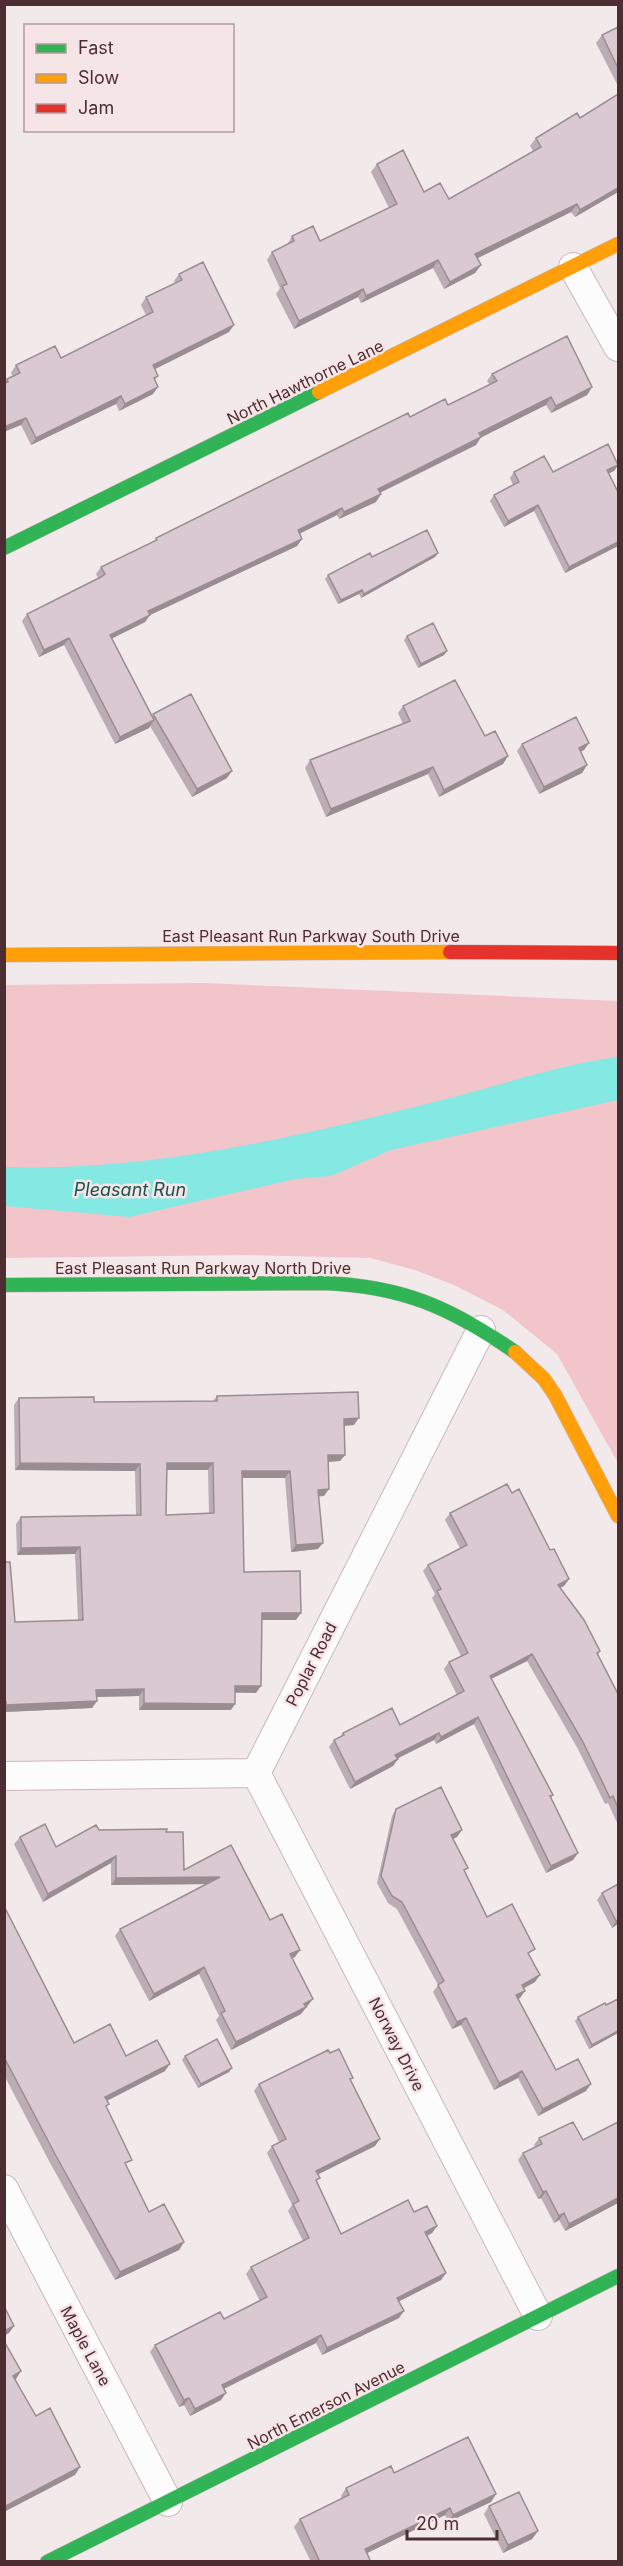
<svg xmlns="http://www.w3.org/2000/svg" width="623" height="2566" font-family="Inter,sans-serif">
<rect width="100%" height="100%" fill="#f2e9ea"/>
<path fill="#f2c5cb" d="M204,983L618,1001V1463L557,1354L503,1310L454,1285L415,1270L370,1258L245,1255L5,1258L4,985Z"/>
<path fill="#84e8e3" d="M618,1057V1100L391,1150L331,1176L295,1179L129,1217L5,1206V1167C150,1172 297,1137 438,1101C499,1086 557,1065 618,1057Z"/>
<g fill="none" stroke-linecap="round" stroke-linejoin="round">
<defs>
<path id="street" d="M573,267L618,347
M256,1773L538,2316
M256,1773L481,1330
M4,1776L256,1773
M4,2189L168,2502"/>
<path id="fast" d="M4,548L319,392
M4,1285L323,1283C402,1286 450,1307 515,1352
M47,2562L618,2276"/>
<path id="slow" d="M319,392L618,244
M4,955L450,952
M515,1352L544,1379L555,1395L618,1516"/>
<path id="jam" d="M450,952L618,953"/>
</defs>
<use href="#street" stroke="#cab8ba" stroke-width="30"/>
<use href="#fast" stroke="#cab8ba" stroke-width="15"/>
<use href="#slow" stroke="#cab8ba" stroke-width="15"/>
<use href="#jam" stroke="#cab8ba" stroke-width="15"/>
<use href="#street" stroke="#fdfcfc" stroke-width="28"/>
<use href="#fast" stroke="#30b455" stroke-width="14"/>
<use href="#slow" stroke="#ff9f0a" stroke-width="14"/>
<use href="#jam" stroke="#e5322d" stroke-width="14"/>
</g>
<path fill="#bbadb3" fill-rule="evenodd" d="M618,27V86L596,43L602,35Z
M536,138L618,192L575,217L571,212L477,258L481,265L475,273L444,289L433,268L361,303L358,297L294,329L276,294L280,288L267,260L272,252L287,245L292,236L320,241L389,208L371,172L377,164L424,192L449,199L533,151L530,146Z
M179,274L229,332L155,369L158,376L155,380L153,394L119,411L116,404L31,445L21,425L4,383L7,379L13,377L11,373L16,365L61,358L146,315L141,305L146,297L175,283L174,281Z
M492,374L592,387L587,395L551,413L546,405L481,437L476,445L380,493L381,494L376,502L339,519L337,515L300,533L302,539L297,546L150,615L145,622L112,638L152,716L153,714L227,778L192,797L150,726L149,728L115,744L64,645L39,657L22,621L27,614L98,578L96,574L101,567L154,542L156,538L410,417L448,405L490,385L487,381Z
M618,465L614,471L609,473L618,492V546L565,573L534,511L504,527L490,501L494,495L513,485L510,478L514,472H553Z
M438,553L435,557L361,598L359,594L338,604L325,579L328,575L372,557Z
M407,636L447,651L444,655L418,668L404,640Z
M403,706L485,736L508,756L503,764L439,797L428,774L326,817L305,768L310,760L403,724L398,713Z
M589,743L584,750L581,752L587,765L582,773L539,794L517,751L522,744Z
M217,1396L354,1425L344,1426L345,1455L340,1461L328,1462L324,1496H319L318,1549L291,1552L285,1478H242L244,1572L296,1620H262L256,1693H235L231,1710H139V1696L96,1697L97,1701L92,1708L4,1712V1562L15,1622L78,1620L75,1554L17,1555L16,1524L21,1517L136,1515L135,1471L15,1470L14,1405L19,1398L94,1402L213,1401ZM167,1470H208L209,1514L166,1515Z
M512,1493L569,1579L564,1586L560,1588L600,1651L598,1655L618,1694V1825L608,1803L605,1804L578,1749L527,1661L491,1679L553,1795L551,1798L578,1853L573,1860L546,1873L474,1724L436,1744L434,1740L397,1759H398L393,1766L350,1789L329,1747L334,1740L340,1737L343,1733L400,1725L457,1695L444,1669L449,1662L461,1656L432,1598L435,1594L423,1571L428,1565L460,1548L445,1520L450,1513Z
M396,1809L457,1837L453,1839L465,1872L487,1917L530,1956L535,1982L523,1988L520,1998L518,1999L556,2070L586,2091L538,2116L518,2078L494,2090L461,2025L452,2029L433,1992L438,1985L397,1909L388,1903L377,1883L392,1816Z
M99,1830L166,1832L184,1870L270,1920L295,1957L292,1958L308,2006L305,2008L301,2014L231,2050L216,2020L219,2016L199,1974L149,2001L115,1936L120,1929L206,1884L111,1885V1863L43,1902L14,1844L20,1837L56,1847Z
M618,1884V1924L612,1928L597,1900L602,1893Z
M4,1906L74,2043L126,2056L165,2071L107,2101V2108L127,2167L149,2212L184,2242L179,2250L115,2280L49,2161L4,2075Z
M618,1999V2033L589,2049L575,2021L578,2017L606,2005Z
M330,2053L351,2081L375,2146L318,2174L317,2182L341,2234L414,2212L437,2226L432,2233L427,2236L446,2273L441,2280L399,2301V2318L322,2355L316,2343L224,2389L221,2400L190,2416L184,2405L179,2407L150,2352L155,2345L224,2319L260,2301L246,2274L251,2267L303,2241L288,2211L292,2205L267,2153L272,2146L279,2142L254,2091L259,2084Z
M185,2056L229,2072L198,2088L182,2060Z
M618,2122V2203L565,2231L559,2220L554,2223L541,2198L538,2199L518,2160L523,2153L535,2147L534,2145L539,2138L583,2140Z
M394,2473L496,2494L491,2502L448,2522L445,2515L367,2553L371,2562H311L294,2527L300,2519L342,2499L341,2496L346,2488Z
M489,2506L538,2531L532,2539L503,2553L484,2514Z"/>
<path fill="#998d92" d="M618,188V192L575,217L580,210Z
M577,204L571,212L470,262L475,254Z
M438,260L433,268L361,303L366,296Z
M481,265L475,273L444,289L450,282Z
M363,289L358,297L294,329L299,321Z
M234,325L229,332L147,373L153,365Z
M158,387L153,394L119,411L125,404Z
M592,387L587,395L551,413L556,406Z
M121,396L116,404L31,445L36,438Z
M551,397L546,405L474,441L479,433Z
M26,418L21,425L4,432V427Z
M481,437L476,445L373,496L378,489Z
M618,465L614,471L603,476L607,470Z
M381,494L376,502L339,519L344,512Z
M538,505L534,511L504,527L508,521Z
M342,508L337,515L293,537L298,530Z
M302,539L297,546L150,615L145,622L105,642L110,635L148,611Z
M618,542V546L565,573L569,567Z
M438,553L435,557L361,598L364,594Z
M362,590L359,594L338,604L341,600Z
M69,638L64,645L39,657L44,650Z
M447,651L444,655L418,668L421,664Z
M154,720L149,728L115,744L120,737Z
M589,743L584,750L573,755L579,748Z
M508,756L503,764L439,797L444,790Z
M587,765L582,773L539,794L544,787Z
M433,767L428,774L326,817L331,809Z
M232,771L227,778L192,797L197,789Z
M359,1418L354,1425L339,1426L344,1419Z
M328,1455H345L340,1461L323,1462Z
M20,1463L140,1464L135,1471L15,1470Z
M167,1463H213L208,1470H162Z
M242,1471H290L285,1478H237Z
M329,1489L324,1496L313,1497L318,1490Z
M323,1543L318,1549L291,1552L296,1545Z
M80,1547L75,1554L17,1555L21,1548Z
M569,1579L564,1586L553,1591L558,1585Z
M262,1613H301L296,1620H257Z
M532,1654L527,1661L485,1682L490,1676Z
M235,1686H261L256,1693L231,1692Z
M144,1689L139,1696L91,1697L96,1690Z
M97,1701L92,1708L4,1712V1706L6,1705Z
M144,1703L235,1704L231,1710H139Z
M478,1717L474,1724L436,1744L441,1737Z
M439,1733L434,1740L390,1762L395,1755Z
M398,1759L393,1766L350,1789L355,1782Z
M462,1830L457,1837L446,1842L451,1835Z
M578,1853L573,1860L546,1873L551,1866Z
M116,1856L111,1863L43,1902L48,1894Z
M220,1877L215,1884L111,1885L116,1878Z
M618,1920V1924L612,1928L616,1921Z
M300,1950L295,1957L285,1962L290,1954Z
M204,1967L199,1974L149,2001L154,1994Z
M540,1975L535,1982L517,1992L522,1985Z
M525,1991L520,1998L511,2002L516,1995Z
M313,1999L301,2014L231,2050L236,2042Z
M466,2018L461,2025L452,2029L457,2022Z
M618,2031V2033L589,2049L592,2045Z
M170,2064L165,2071L100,2104L105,2097Z
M232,2068L229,2072L198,2088L201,2084Z
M522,2071L518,2078L494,2090L499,2083Z
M591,2084L586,2091L538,2116L543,2109Z
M380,2139L375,2146L311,2178L316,2171Z
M546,2191L541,2198L538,2199L543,2192Z
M618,2198V2203L565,2231L569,2224Z
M564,2213L559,2220L554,2223L559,2216Z
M437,2226L432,2233L420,2239L425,2232Z
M184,2242L179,2250L115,2280L120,2272Z
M446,2273L441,2280L392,2305L397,2298Z
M404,2311L399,2318L322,2355L327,2348Z
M14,2326L9,2333L4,2336V2331Z
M321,2335L316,2343L217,2392L222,2385Z
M21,2371L16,2379L8,2383L13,2376Z
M226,2393L221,2400L190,2416L195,2409Z
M189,2398L184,2405L179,2407L184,2400Z
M80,2467L75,2475L4,2512V2507Z
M496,2494L491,2502L448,2522L453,2515Z
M450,2508L445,2515L359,2557L365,2549Z
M538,2531L532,2539L503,2553L508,2545Z"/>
<path fill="#dac9d0" stroke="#998d92" stroke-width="1.5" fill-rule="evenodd" d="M618,27V68L602,35Z
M618,94V188L580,210L577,204L475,254L481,265L450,282L438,260L366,296L363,289L299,321L282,286L287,284L272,252L294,241L292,236L313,226L320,241L397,204L377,164L403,150L424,192L440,183L449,199L541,147L536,138L577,113L580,118Z
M203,262L234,325L153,365L158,376L154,378L158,387L125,404L121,396L36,438L26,418L4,427V383L8,382L7,379L20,373L16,365L55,346L61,358L153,312L146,297L182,280L179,274Z
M567,336L592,387L556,406L551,397L479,433L481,437L378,489L381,494L344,512L342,508L298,530L302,539L148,611L150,615L110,635L154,720L120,737L69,638L44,650L27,614L101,577L105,574L101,567L157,540L156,538L408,413L410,417L445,399L448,405L497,381L492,374Z
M608,444L618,465L607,470L618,492V542L569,567L538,505L508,521L494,495L519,482L514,472L544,456L553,472Z
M427,530L438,553L364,594L362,590L341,600L328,575L370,553L372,557Z
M433,623L447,651L421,664L407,636Z
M455,680L485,736L495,731L508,756L444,790L433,767L331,809L310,760L410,721L403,706Z
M191,694L232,771L197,789L153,714Z
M576,717L589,743L579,748L587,765L544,787L522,744Z
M358,1392L359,1418L344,1419L345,1455H328L329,1489L318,1490L323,1543L296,1545L290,1471H242L244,1572L300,1571L301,1613H262L261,1686H235V1704L144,1703V1689L96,1690L97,1701L6,1705V1702H4V1562H10L15,1622L83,1620L80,1547L21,1548V1517L141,1515L140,1464L20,1463L19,1398L94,1397V1402L217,1401V1396ZM167,1463H213L214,1513L166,1515Z
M507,1484L512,1493L519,1489L550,1550L554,1549L569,1579L558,1585L584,1620L600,1651L597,1653L618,1694V1808L613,1796L610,1798L583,1742L532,1654L490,1676L553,1795L550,1796L578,1853L551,1866L478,1717L441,1737L439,1733L395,1755L398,1759L355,1782L334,1740L344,1735L343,1733L392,1708L400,1725L464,1691L449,1662L468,1653L437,1591L441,1589L428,1565L467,1545L450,1513Z
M441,1787L462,1830L451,1835L468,1868L464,1870L487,1917L512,1904L535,1949L528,1953L540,1975L522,1985L525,1991L516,1995L556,2070L578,2059L591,2084L543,2109L522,2071L499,2083L466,2018L457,2022L438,1985L444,1981L402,1902L392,1896L381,1876L396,1809Z
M45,1824L56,1847L96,1825L99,1830L167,1829L166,1832H183L184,1870L231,1845L270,1920L282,1914L300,1950L290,1954L313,1999L304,2004L306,2007L236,2042L221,2013L225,2011L204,1967L154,1994L120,1929L220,1877L116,1878V1856L48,1894L20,1837Z
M618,1884V1920L616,1921L602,1893Z
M4,1906L74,2043L110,2024L126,2056L157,2040L170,2064L105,2097L109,2104L106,2106L132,2160L125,2163L149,2212L164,2204L184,2242L120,2272L55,2154L4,2057Z
M618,1999V2031L592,2045L578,2017L605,2003L606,2005Z
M217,2039L232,2068L201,2084L185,2056Z
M339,2049L353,2078L350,2079L380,2139L316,2171L320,2178L316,2180L341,2234L408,2200L414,2212L427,2206L437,2226L425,2232L446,2273L397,2298L404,2311L327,2348L321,2335L222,2385L226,2393L195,2409L189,2398L184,2400L155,2345L220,2312L224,2319L267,2297L251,2267L309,2238L293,2204L299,2201L272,2146L286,2139L259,2084L328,2050L330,2053Z
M573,2122L583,2140L618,2122V2198L569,2224L564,2213L559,2216L546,2191L543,2192L523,2153L542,2144L539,2138Z
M4,2306L14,2326L4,2331Z
M4,2341L21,2371L13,2376L36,2416L50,2408L80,2467L4,2507Z
M468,2437L496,2494L453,2515L450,2508L365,2549L371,2562H320L300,2519L349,2495L346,2488L391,2466L394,2473Z
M519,2492L538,2531L508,2545L489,2506Z"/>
<g text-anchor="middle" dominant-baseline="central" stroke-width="5" stroke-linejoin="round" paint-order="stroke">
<g font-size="16" fill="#4c2d31" stroke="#f6e5e7">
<text transform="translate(305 382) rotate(-26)">North Hawthorne Lane</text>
<text x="311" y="936">East Pleasant Run Parkway South Drive</text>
<text x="203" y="1268">East Pleasant Run Parkway North Drive</text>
<text transform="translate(311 1664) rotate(-63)">Poplar Road</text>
<text transform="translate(397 2044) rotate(63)">Norway Drive</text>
<text transform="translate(86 2346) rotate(62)">Maple Lane</text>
<text transform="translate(326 2405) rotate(-27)">North Emerson Avenue</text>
</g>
<g font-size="18" font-style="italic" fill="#165451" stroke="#f6e5e7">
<text x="130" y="1189">Pleasant Run</text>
</g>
</g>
<rect width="623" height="2566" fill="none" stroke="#4c2d31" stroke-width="12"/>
<rect x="24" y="24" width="210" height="108" fill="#f6e5e7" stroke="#b29b9e" stroke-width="1.5"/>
<rect x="36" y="44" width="30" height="9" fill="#30b455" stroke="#b29b9e" stroke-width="1.5"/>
<text x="78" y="54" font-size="18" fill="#4c2d31">Fast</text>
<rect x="36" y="74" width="30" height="9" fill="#ff9f0a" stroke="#b29b9e" stroke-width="1.5"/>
<text x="78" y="84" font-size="18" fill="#4c2d31">Slow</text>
<rect x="36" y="104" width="30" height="9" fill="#e5322d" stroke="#b29b9e" stroke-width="1.5"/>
<text x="78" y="114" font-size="18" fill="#4c2d31">Jam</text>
<path d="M407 2530v9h90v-9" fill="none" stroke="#4c2d31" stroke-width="3"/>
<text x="416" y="2530" font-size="18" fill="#4c2d31" stroke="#f6e5e7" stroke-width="4.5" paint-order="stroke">20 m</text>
</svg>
